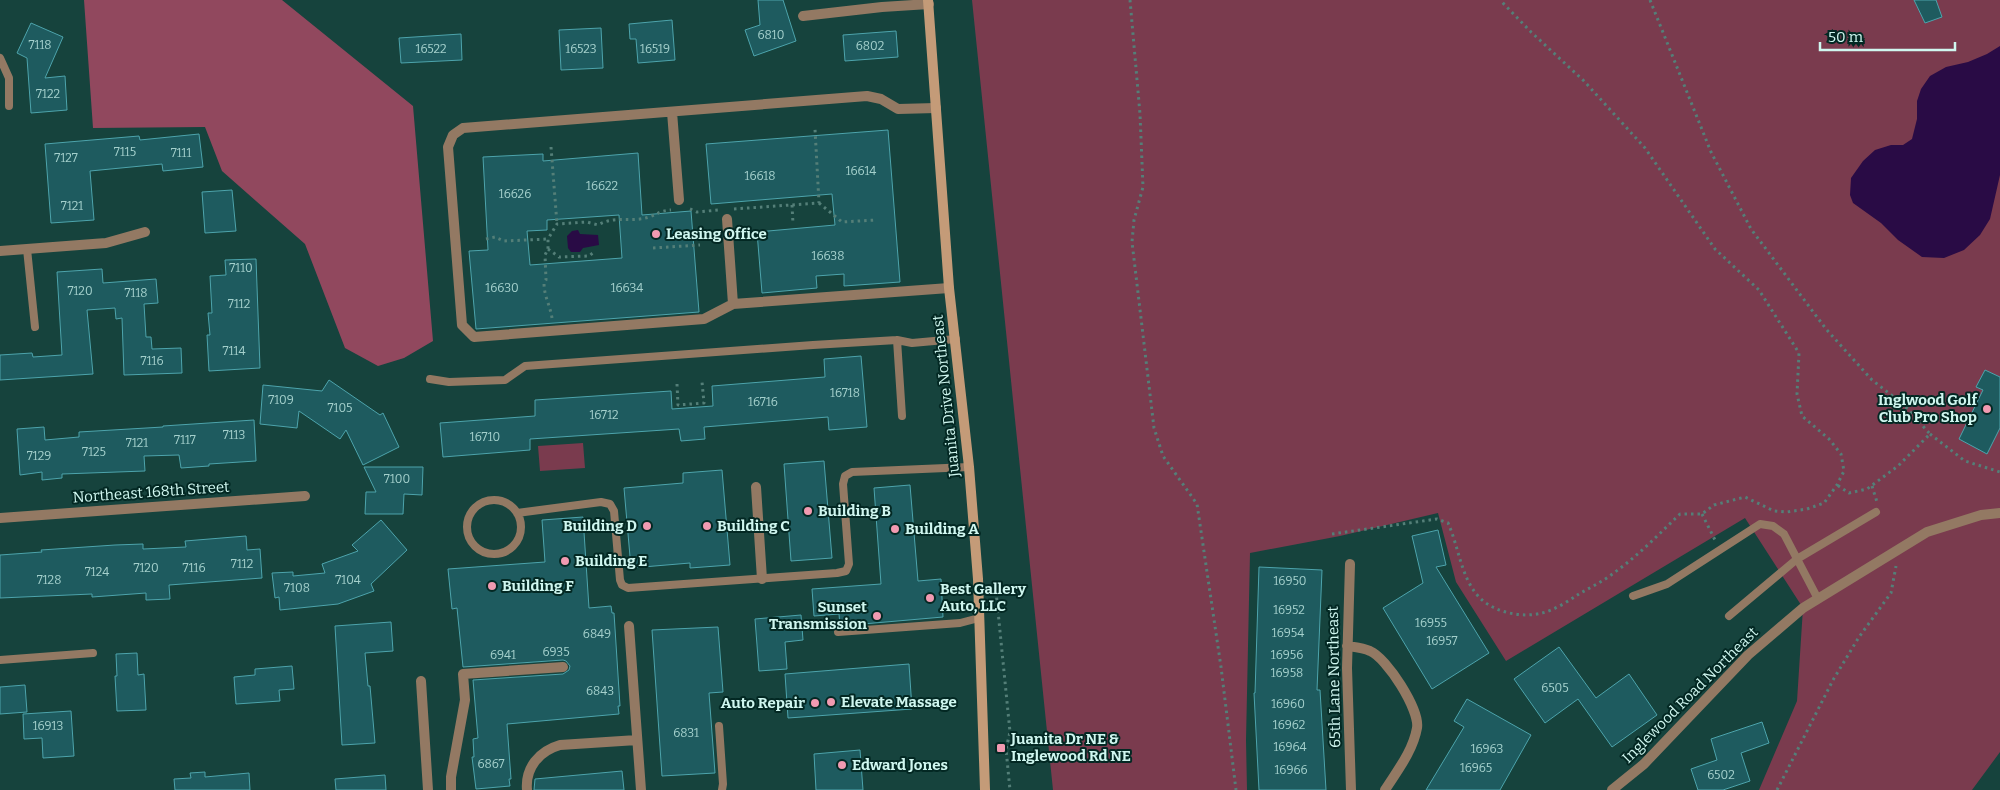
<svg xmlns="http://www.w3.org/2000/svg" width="2000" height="790" font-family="Bitter,serif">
<rect width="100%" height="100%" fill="#16433d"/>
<path fill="#7a3b4e" d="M972,0H2000V752L1972,790H1759L1797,701L1803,608L1745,518L1506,661L1456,582L1438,513L1340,536L1250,553L1246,740L1247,790H1053Z
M583,443L585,468L540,471L538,446Z"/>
<path fill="#91485e" d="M84,0H282L413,106L433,341L404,358L378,366L345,348L305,244L222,171L205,127L93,128Z"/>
<path fill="#290b45" d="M2000,46V175L1990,219L1980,235L1964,250L1944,258L1922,257L1898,240L1881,223L1853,203L1850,195L1851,178L1863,161L1875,150L1891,145H1903L1912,139L1917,119V101L1921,89L1930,76L1946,67L1968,62L1987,54Z
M578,230L580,234L598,235L599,245L583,248L580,252H571L568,248L567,236L572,231Z"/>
<path fill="#1e5b5f" stroke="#4da4ac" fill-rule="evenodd" d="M758,0H783L796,41L754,56L745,30L760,25Z
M1914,0H1936L1942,17L1925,23Z
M672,20L675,60L638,63L636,39H630L629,24Z
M31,23L63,37L45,78L65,76L67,110L31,113L27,58L17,53Z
M601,28L603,68L561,70L559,30Z
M896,31L898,57L845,61L843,35Z
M461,34L462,60L401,63L399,38Z
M888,130L900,282L844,286V274L816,276L817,288L762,293L757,232L835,225L832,194L711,204L706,144Z
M199,134L203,167L163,171L162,164L90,171L94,220L51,223L45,144L139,136L140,140Z
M638,153L642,215L691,211L699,312L476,329L469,251L488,250L483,157L543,154V161ZM619,215L622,258L530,265L527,231L547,230V220Z
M232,190L236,231L205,233L202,192Z
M256,259L260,368L209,371L207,335H210L208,313H212L210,276L226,275L225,260Z
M102,269L103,283L156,279L158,303L144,304L146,337H151L152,349L181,348L182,373L124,375L122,318L116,319L115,308L87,310L93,374L0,380V355L32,353L33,357L62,355L57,272Z
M861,356L867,427L829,430L828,417L704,427L705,439L681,441L679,429L530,439V450L443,457L440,423L535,416V400L671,391L672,409L713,406L712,386L825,377L824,359Z
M1985,370L2000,377V428L1987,454L1959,439L1983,390L1976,387Z
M329,380L380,415L383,413L399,447L363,465L346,430L340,439L299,411L297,428L260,424L263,385L322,391Z
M254,420L256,461L209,464V466L181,468L179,455L144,456L145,471L62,474V478L42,480V472L20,475L17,429L44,427L45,440L79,437V432L163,427V426Z
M824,461L832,558L791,561L784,464Z
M364,467H423L422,495L404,494L403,514H365L366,492H376Z
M722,470L730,565L690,568V563L631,568L624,488L683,483V473Z
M910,485L918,581L941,579L943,617L840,626L839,614L814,616L812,589L881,584L874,488Z
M583,517L589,608L611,606L612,613H614L620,706H618L619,714L507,724L511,779H509L510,786L476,789L472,757H474L473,739L478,738L473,680L563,674L569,670L570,666L566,661L563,660L463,667L457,608L452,609L448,569L545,562L542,520Z
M381,520L407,550L371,584L374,591L338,604L280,610L279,597L275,598L272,573L293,572V576L325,573L322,564L358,551L352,545Z
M1438,530L1446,565L1436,567L1489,653L1432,689L1383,608L1423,583L1412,536Z
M246,536L247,550L260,549L262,578L169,585L170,599L146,600V593L92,597V594L0,598V555L42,552L41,550L115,545L143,544V549L186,547L185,541Z
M1259,567L1322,570L1317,690H1320L1326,790H1259L1254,693H1255Z
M801,615L803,640L785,642L787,669L759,671L755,619Z
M391,622L393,651L365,653L368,686H370L375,743L342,745L335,626Z
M718,627L723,692L709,693L715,773L662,776L652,630Z
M1559,647L1596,698L1629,674L1657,715L1612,747L1578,699L1545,723L1514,679Z
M137,653L138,675L144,674L146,710L117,711L115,676H117L116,654Z
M909,664L912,709L788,718L785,674Z
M292,666L294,689L279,690L280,701L236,704L234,677L255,675V669Z
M25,685L27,712L0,714V687Z
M1467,699L1531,735L1500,790H1426L1464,727L1454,721Z
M71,711L74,756L43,758L42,738L24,739L23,714Z
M1762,722L1769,743L1741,753L1750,781L1723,790H1698L1691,769L1717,760L1711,739Z
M860,750L863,790H816L814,754Z
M622,771L624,790H534L535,779Z
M205,772V777L249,773L250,790H175L174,779L191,778L190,773Z
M385,775L386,790H336L335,779Z"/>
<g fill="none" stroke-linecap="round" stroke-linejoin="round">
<path stroke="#547f78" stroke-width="3" stroke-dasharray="2.5 4" stroke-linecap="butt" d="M1130,0L1140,114L1143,187L1134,220L1132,242L1154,428L1163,456L1197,504L1221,667L1236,790
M1650,0L1711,152L1751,229L1826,329L1872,380L1903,404L1930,434L1898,466L1867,489L1849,493L1837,485
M551,147L557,224
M819,203L842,222L876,220
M792,205L793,224
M690,209L697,212L718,210
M734,209L819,203L815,129
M486,239L495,237L504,241L548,239
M653,248L700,245
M548,249L559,257L589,256L594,252
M552,318C550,305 544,296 544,283L546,280L545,255L548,249V239L557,224L587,222L598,225C616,215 631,223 649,217C659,214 658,211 671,210
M677,384L678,405L704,403L702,382
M1930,434L1965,461L2000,472
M1872,486L1877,502
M1702,514L1715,540
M1332,534L1437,519L1448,523C1459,547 1461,580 1481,599C1496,613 1523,618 1542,613C1555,610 1568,601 1579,594C1591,587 1604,581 1615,572C1639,555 1659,534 1680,514H1702L1714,505L1745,497L1774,511L1787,512L1807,509L1824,503L1837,485L1844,471L1841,454L1829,439L1802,416L1797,394L1799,353L1759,290L1715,249L1645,148L1584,81L1531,32L1500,0
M991,587L996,591L1010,732L1006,749L1010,790
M1777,790L1833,680L1859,637L1891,593L1896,566"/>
<path stroke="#937963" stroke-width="8" d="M0,58L9,78V106
M27,249L35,327
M897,340L902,416
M430,379L449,382L505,380L525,366L813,345L897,340L912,343L956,339
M467 527a27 27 0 1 1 54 0a27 27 0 1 1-54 0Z
M517,513L601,502L610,504L614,511L620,580L622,585L628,588L837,573L846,571L849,564L843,484L845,476L852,472L969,467
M1633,596L1667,584L1760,524L1773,526L1784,534L1818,599
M1729,616L1797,559L1876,512
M838,632L960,623L979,618
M0,660L93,653
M719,726L723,784L722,790"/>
<path stroke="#937963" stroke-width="10" d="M803,16L882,7L929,4
M936,108L898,109L881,99L867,96L463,128L453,135L448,147L462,325L474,337L704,319L733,304L949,288
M672,112L679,200
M727,219L733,304
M0,251L106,243L145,232
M756,487L762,579
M0,518L305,496
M1350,564L1347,668L1351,790
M629,626L641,790
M1347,646C1354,647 1364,648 1370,651C1387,658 1420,710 1417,728C1413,751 1397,771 1385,790
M421,681L428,790
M451,790V777L465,700L463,674L563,667
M527,790C525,768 539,751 560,745L637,740
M1612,790L1644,764L1748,655L1803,608L1927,532L1981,515L2000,513"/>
<path stroke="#c49b78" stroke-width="10" d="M928,0L949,288L969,467L978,579L985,790"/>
</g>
<g fill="#f19ab1" stroke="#032823" stroke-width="2">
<circle cx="656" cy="234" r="5"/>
<circle cx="1987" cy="409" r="5"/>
<circle cx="808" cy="511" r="5"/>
<circle cx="647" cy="526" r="5"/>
<circle cx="707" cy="526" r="5"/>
<circle cx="895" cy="529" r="5"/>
<circle cx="565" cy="561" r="5"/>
<circle cx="492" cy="586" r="5"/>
<circle cx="930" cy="598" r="5"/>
<circle cx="877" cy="616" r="5"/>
<circle cx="831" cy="702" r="5"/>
<circle cx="815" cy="703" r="5"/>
<rect x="996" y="743" width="10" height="10" rx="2.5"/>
<circle cx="842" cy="765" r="5"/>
</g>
<g text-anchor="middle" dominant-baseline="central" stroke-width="4" stroke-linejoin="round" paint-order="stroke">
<g font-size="12" fill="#a4d0cc">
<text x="771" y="35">6810</text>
<text x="40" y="45">7118</text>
<text x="870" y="46">6802</text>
<text x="431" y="49">16522</text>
<text x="581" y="49">16523</text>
<text x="655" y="49">16519</text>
<text x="48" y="94">7122</text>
<text x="125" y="152">7115</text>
<text x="181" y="153">7111</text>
<text x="66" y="158">7127</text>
<text x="861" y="171">16614</text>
<text x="760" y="176">16618</text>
<text x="602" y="186">16622</text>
<text x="515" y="194">16626</text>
<text x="72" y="206">7121</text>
<text x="828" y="256">16638</text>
<text x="241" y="268">7110</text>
<text x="502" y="288">16630</text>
<text x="627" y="288">16634</text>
<text x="80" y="291">7120</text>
<text x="136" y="293">7118</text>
<text x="239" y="304">7112</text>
<text x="234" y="351">7114</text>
<text x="152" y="361">7116</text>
<text x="845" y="393">16718</text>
<text x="281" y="400">7109</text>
<text x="763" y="402">16716</text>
<text x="340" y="408">7105</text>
<text x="604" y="415">16712</text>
<text x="234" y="435">7113</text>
<text x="485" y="437">16710</text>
<text x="185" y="440">7117</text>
<text x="137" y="443">7121</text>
<text x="94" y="452">7125</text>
<text x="39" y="456">7129</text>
<text x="397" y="479">7100</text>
<text x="242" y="564">7112</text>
<text x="146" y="568">7120</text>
<text x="194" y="568">7116</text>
<text x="97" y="572">7124</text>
<text x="49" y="580">7128</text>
<text x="348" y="580">7104</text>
<text x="1290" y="581">16950</text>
<text x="297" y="588">7108</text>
<text x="1289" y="610">16952</text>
<text x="1431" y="623">16955</text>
<text x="1288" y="633">16954</text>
<text x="597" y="634">6849</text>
<text x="1442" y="641">16957</text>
<text x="556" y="652">6935</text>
<text x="503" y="655">6941</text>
<text x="1287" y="655">16956</text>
<text x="1287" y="673">16958</text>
<text x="1555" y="688">6505</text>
<text x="600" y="691">6843</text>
<text x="1288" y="704">16960</text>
<text x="1289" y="725">16962</text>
<text x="48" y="726">16913</text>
<text x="686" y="733">6831</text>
<text x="1290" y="747">16964</text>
<text x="1487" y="749">16963</text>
<text x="491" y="764">6867</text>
<text x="1476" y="768">16965</text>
<text x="1291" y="770">16966</text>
<text x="1721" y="775">6502</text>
</g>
<g font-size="15" font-weight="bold" fill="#d0f7f0" stroke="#032823" text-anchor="start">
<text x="666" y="234">Leasing Office</text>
<text x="1977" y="400" text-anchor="end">Inglwood Golf<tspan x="1977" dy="17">Club Pro Shop</tspan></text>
<text x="818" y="511">Building B</text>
<text x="637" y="526" text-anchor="end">Building D</text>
<text x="717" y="526">Building C</text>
<text x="905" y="529">Building A</text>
<text x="575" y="561">Building E</text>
<text x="502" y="586">Building F</text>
<text x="940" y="589">Best Gallery<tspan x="940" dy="17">Auto, LLC</tspan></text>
<text x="867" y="607" text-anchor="end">Sunset<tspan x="867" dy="17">Transmission</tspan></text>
<text x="841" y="702">Elevate Massage</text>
<text x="805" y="703" text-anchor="end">Auto Repair</text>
<text x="1011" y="739">Juanita Dr NE &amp;<tspan x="1011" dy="17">Inglewood Rd NE</tspan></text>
<text x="852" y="765">Edward Jones</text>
</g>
<g font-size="15" fill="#d0f7f0" stroke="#032823">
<text transform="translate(946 396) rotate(-96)">Juanita Drive Northeast</text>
<text transform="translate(151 492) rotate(-4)">Northeast 168th Street</text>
<text transform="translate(1334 677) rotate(-91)">65th Lane Northeast</text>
<text transform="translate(1690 695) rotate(-45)">Inglewood Road Northeast</text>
</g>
</g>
<path d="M1820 42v8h135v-8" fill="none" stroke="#d0f7f0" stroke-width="2.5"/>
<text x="1828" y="42" font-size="15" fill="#d0f7f0" stroke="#032823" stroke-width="4" paint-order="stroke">50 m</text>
</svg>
